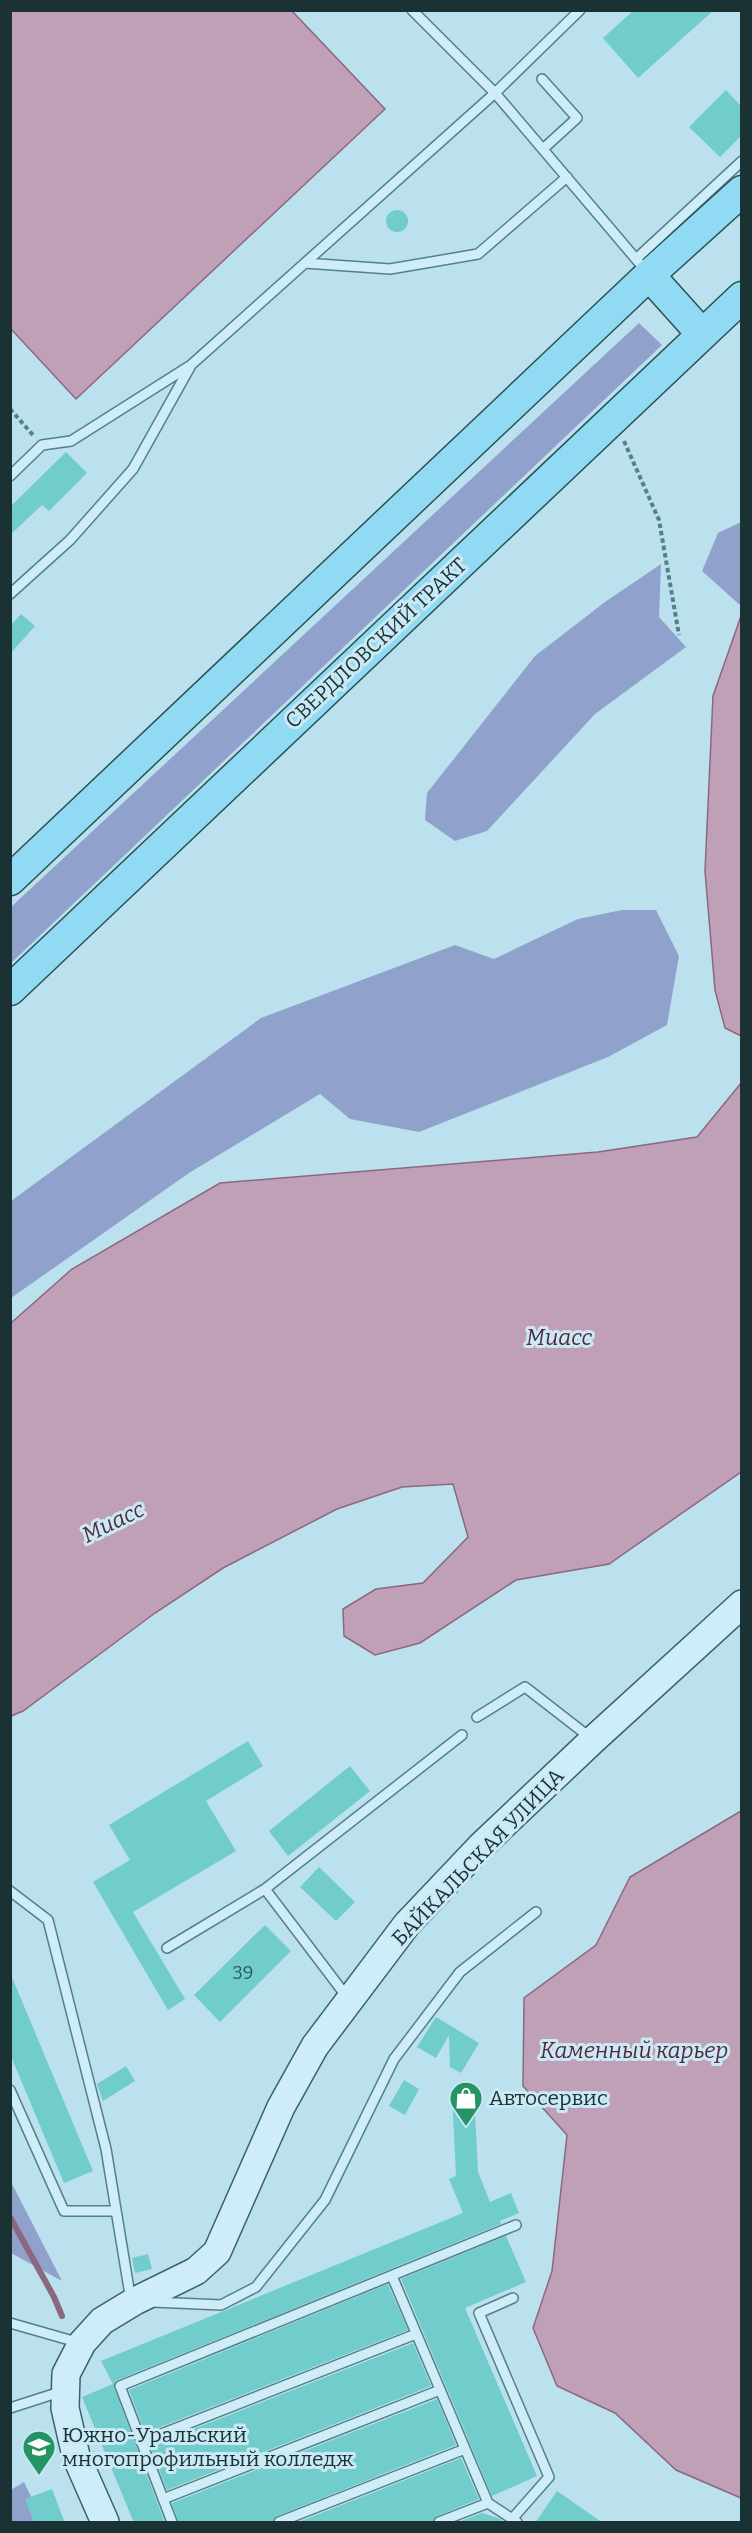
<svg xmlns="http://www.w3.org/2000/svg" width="752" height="2533" font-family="Bitter,serif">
<rect width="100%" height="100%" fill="#bbe0ee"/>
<path fill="#90a2cb" d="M639,323L662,345L11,963V907Z
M741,522V606L702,571L718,533Z
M661,564L659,617L686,647L595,714L487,831L455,841L425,820L427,793L535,656L605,602Z
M622,910H656L679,956L667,1025L608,1057L419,1132L350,1119L320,1094L189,1173L11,1298V1201L261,1018L455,945L494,959L578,919Z
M10,2182H11L62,2281L11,2253Z
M24,2482L43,2522H11V2490Z"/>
<path fill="#bfa0b6" stroke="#8c6880" stroke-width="1.5" d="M11,10L292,11L385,109L76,399L11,329Z
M741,616V1036L725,1028L715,990L705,871L713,696Z
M741,1083V1472L609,1564L516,1580L420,1643L375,1655L344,1636L343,1609L376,1589L423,1583L468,1537L453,1484L402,1487L337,1509L223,1568L155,1613L23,1711L11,1716V1323L72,1269L220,1183L598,1152L697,1137Z
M741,1805V2498L676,2470L615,2413L557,2386L533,2328L552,2271L567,2135L523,2086L524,1998L596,1945L630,1877L741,1811Z"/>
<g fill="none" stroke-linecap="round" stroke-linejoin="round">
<path stroke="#8c6880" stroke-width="6" d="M10,2217L54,2297L62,2316"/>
</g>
<path fill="#70cdcc" d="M634,10H714L638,78L603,38Z
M726,90L741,106V136L720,157L689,127Z
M386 221a11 11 0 1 1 22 0a11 11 0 1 1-22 0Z
M66,452L87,473L49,511L42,505L10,535V507Z
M21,614L35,626L10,654V626Z
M248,1741L263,1766L206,1801L236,1851L133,1912L185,1999L168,2010L93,1882L130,1860L109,1825Z
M350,1766L370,1791L288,1856L269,1831Z
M319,1867L355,1902L336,1921L300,1887Z
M265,1925L291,1951L220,2022L194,1995Z
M11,1975L93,2171L64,2183L10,2054Z
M436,2017L479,2043L461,2073L450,2067L449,2035L436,2058L417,2047Z
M126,2066L135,2081L103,2101L97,2084Z
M404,2080L419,2089L405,2115L389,2106Z
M474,2092L478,2172L490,2202L511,2193L519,2213L500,2221L501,2224L115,2381L114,2388L165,2523H134L82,2397L113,2384L101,2361L463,2213L449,2179L456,2176L452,2093Z
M506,2236L526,2282L465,2308L537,2476L492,2496L401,2279Z
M148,2254L152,2269L135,2273L132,2258Z
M388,2284L408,2330L145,2433L129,2390Z
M413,2343L431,2386L167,2490L150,2446Z
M437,2399L456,2445L277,2516L272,2523H179L172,2503Z
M461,2458L479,2499L437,2516L432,2523H296Z
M52,2489L65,2523H34L25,2499Z
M557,2491L603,2523H535Z
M482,2513L501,2519L502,2523H456Z"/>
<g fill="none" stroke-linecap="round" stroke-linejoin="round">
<defs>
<path id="lane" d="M412,10L495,93L647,272
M542,79L577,118L543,149
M636,259L742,161
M305,263L390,269L478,254L567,177
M10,476L42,445L71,441L191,365L495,93L580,10
M10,594L70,540L133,469L190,367
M477,1717L525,1687L592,1739
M265,1889L347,1997
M10,1891L48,1920L106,2149L131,2301
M167,1948L265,1889L462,1735
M10,2090L64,2211H116
M392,2276L488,2503L517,2522
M153,2302L221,2305L256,2287L325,2200L394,2059L460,1972L536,1912
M10,2323L80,2343
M10,2408L63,2391
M141,2442L416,2334
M163,2499L440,2390
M512,2519L549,2477L479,2313L513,2298
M172,2522L120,2386L516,2225
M279,2522L465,2449
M439,2522L488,2503"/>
<path id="secondary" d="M105,2522L76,2456L65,2408L66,2374L82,2343L102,2321L135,2301L196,2271L217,2252L281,2107L315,2046L407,1924L481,1846L593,1740L742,1604"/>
<path id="primary" d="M649,275L702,334
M10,880L649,275L742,191
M10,990L742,297"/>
</defs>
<use href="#lane" stroke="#558085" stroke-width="12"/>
<use href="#secondary" stroke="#396366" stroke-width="30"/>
<use href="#primary" stroke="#2a5152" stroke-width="33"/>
<path stroke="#558085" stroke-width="4" stroke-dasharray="4.5 3" stroke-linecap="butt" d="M10,409L33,435
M624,441L659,520L679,635"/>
<use href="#lane" stroke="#ceedf9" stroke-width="9"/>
<use href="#secondary" stroke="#ceedf9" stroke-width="27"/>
<use href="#primary" stroke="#91daf3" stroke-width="30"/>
</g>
<defs>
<symbol id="shop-pin" viewBox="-11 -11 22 30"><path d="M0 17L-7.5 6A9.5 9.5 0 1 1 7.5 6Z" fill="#259464" stroke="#cbe9f5"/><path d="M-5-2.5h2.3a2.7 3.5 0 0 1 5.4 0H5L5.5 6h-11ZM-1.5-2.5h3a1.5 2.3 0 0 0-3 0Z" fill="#fff"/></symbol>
<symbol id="university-pin" viewBox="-11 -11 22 30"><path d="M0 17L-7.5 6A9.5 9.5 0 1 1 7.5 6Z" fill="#259464" stroke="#cbe9f5"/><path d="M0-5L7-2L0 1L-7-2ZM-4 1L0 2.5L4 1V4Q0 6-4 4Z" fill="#fff"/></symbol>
</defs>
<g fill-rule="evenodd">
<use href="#shop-pin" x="447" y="2079" width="38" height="52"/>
<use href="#university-pin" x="20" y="2428" width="38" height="52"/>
</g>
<g text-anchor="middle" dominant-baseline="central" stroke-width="6" stroke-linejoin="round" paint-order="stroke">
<g font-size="18" fill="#30595a">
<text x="243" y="1973">39</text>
</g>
<g font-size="21" fill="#1a3234" stroke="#cbe9f5">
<text transform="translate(376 643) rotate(-43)">СВЕРДЛОВСКИЙ ТРАКТ</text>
<text transform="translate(478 1857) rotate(-46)">БАЙКАЛЬСКАЯ УЛИЦА</text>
</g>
<g font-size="21" fill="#1a3234" stroke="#cbe9f5" text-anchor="start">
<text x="489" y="2098">Автосервис</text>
<text x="62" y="2435">Южно-Уральский<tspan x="62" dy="24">многопрофильный колледж</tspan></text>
</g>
<g font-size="22" font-style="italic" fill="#54293e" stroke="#cbe9f5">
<text x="559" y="1337">Миасс</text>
<text transform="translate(113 1522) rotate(-26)">Миасс</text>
<text x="634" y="2050">Каменный карьер</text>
</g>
</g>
<rect width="752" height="2533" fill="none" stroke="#1a3234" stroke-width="24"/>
</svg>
